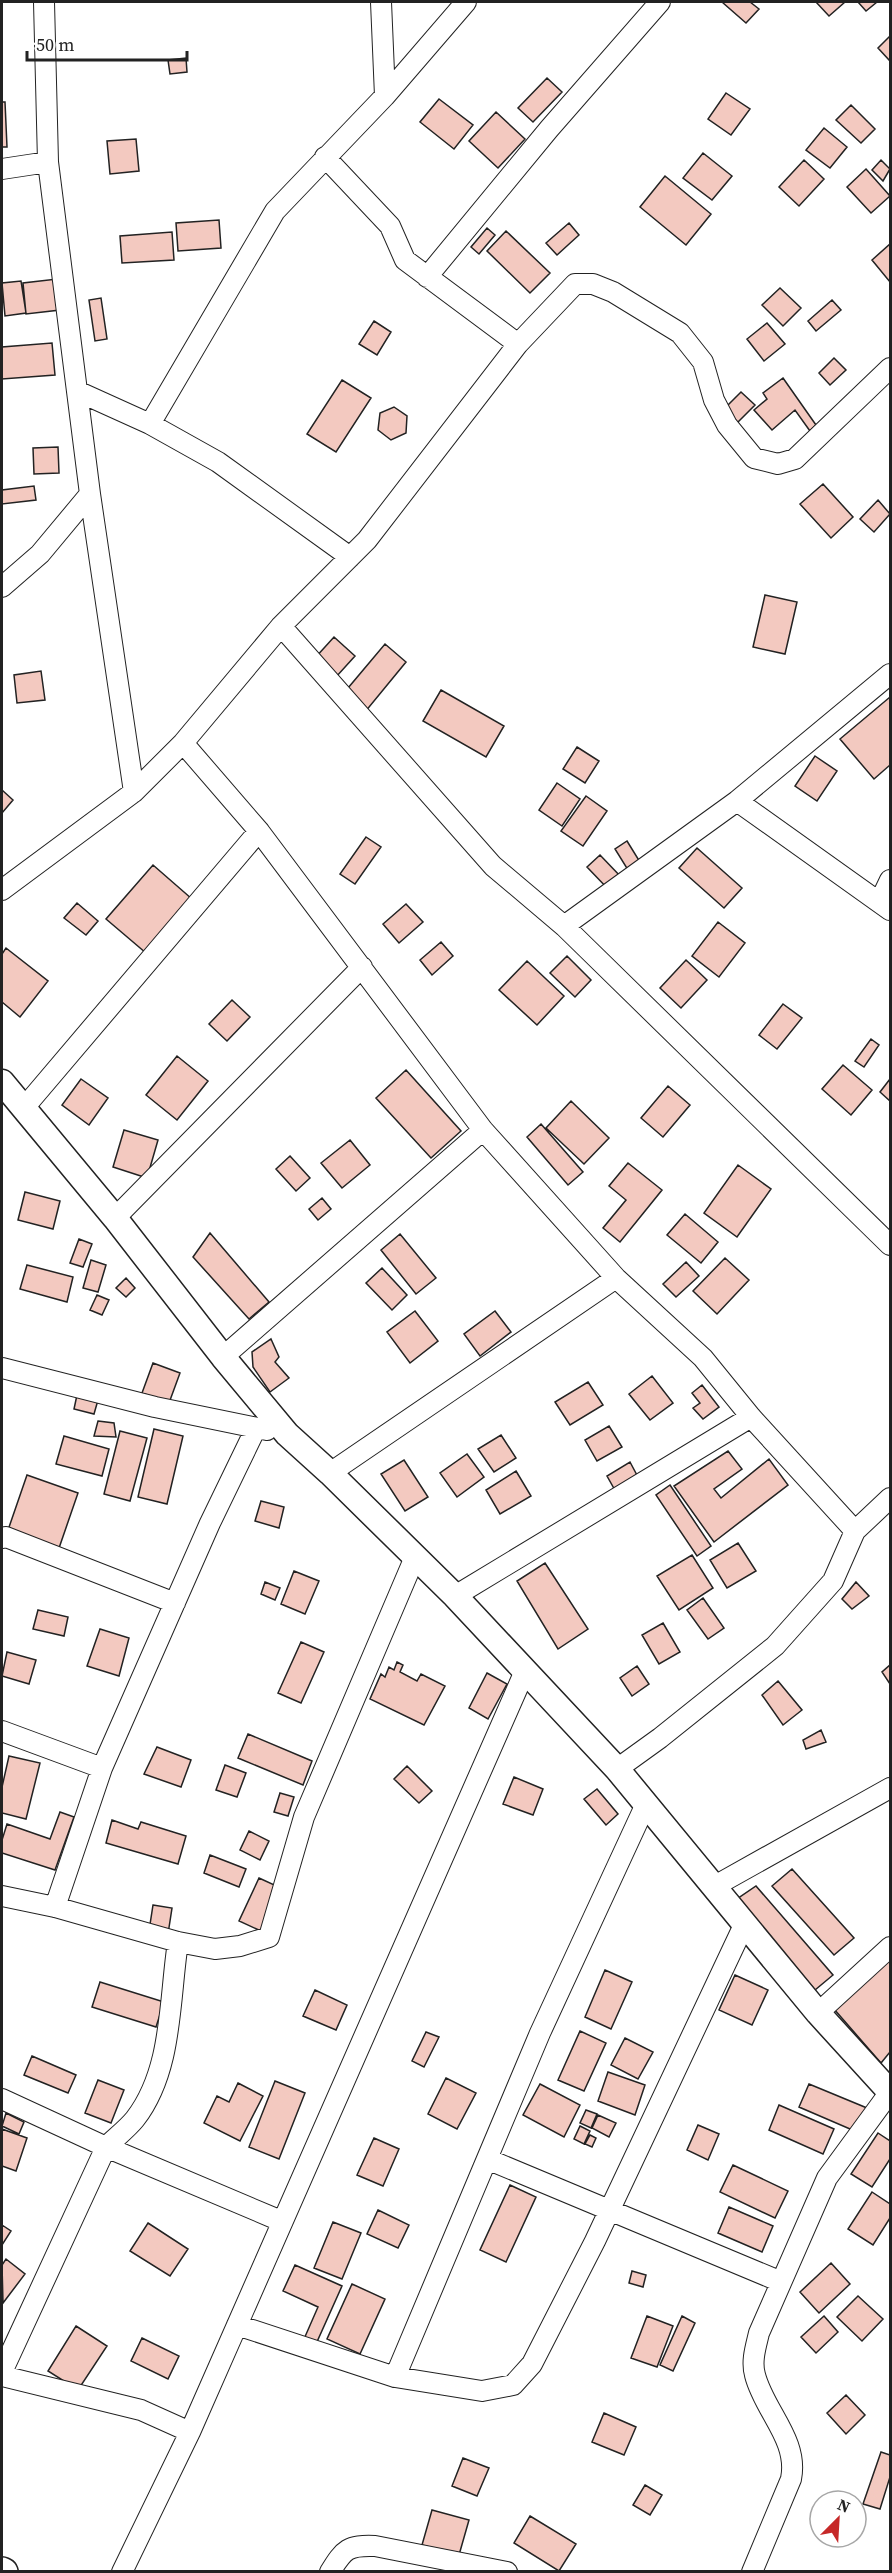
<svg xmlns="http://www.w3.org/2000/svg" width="892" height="2573" font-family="'Source Serif 4',serif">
<rect width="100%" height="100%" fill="#fff"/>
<path fill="#f3c9c0" stroke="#222" stroke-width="1.5" d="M722,2H750L759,9L746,23Z
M816,2H845L829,16Z
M858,2H877L866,11Z
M890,36V61L878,48Z
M186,58L187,72L170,74L168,60Z
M547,78L562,92L533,122L518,108Z
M726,93L750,109L731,135L708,119Z
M439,99L473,125L454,149L420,122Z
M2,102H5L7,147H2Z
M851,105L875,129L861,143L836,120Z
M496,112L525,139L498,168L469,141Z
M824,128L847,147L830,168L806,150Z
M136,139L139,171L110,174L107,141Z
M703,153L732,176L712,200L683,178Z
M804,160L824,179L799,206L779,187Z
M881,160L890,169L883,181L872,170Z
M866,169L890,196L871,213L847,187Z
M665,176L711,214L686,245L640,207Z
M219,220L221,248L178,251L176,223Z
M569,223L579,235L557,255L546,243Z
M487,228L495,235L479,254L471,247Z
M506,231L550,273L530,293L487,251Z
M172,232L174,260L122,263L120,236Z
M890,244V282L872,260Z
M57,279L60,310L26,314L23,283Z
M21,281L26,313L5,316L2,283Z
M780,288L801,308L783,326L762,305Z
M101,298L107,339L95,341L89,300Z
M832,300L841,310L816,331L808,321Z
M374,321L391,332L377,355L359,344Z
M767,323L785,344L764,361L747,339Z
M52,343L55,375L2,379V347Z
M834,358L846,370L830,385L819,373Z
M783,378L816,425L810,431L795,410L772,430L754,410L767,399L763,393Z
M342,380L371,398L336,452L307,434Z
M741,392L755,405L737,423L723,410Z
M394,407L407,416L406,433L391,440L378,430L380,413Z
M58,447L59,473L34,474L33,448Z
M823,484L853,517L831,538L800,504Z
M34,486L36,500L2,504V490Z
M878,500L890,514L874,532L860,519Z
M765,595L797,602L785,654L753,647Z
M334,637L355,656L336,677L315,658Z
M385,644L406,662L365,712L343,694Z
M41,671L45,700L17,703L14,675Z
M441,690L504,726L486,757L423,721Z
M890,697V765L874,779L840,739Z
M577,747L599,761L585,783L563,769Z
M815,756L837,771L817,801L795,786Z
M557,783L580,799L562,826L539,810Z
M2,790L13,800L2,813Z
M586,796L607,811L583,846L561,831Z
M366,837L381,847L355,884L340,874Z
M627,841L640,862L628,870L615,849Z
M697,848L742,888L724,908L679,868Z
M600,855L622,878L609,890L587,867Z
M153,865L192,899L146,953L106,919Z
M77,903L98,921L86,935L64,918Z
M406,904L423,922L399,943L383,924Z
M718,922L745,943L719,977L692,956Z
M441,942L453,956L432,975L420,960Z
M6,948L48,981L20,1017L2,1002V954Z
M567,956L591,980L575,997L550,973Z
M686,960L707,980L681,1008L660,988Z
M527,961L564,996L537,1025L499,990Z
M232,1000L250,1017L227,1041L209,1024Z
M783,1004L802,1018L777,1049L759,1035Z
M871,1039L879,1045L864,1067L855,1061Z
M177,1056L208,1081L177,1120L146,1095Z
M843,1065L872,1090L851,1115L822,1089Z
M406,1070L461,1131L431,1158L376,1098Z
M81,1079L108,1098L89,1125L62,1105Z
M890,1079V1101L880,1092Z
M668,1086L690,1105L663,1137L641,1118Z
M571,1101L609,1138L584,1164L546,1128Z
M541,1124L583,1172L568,1185L527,1137Z
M124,1130L158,1140L147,1178L113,1167Z
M350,1140L370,1165L342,1188L321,1163Z
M290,1156L310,1178L296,1191L276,1169Z
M628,1163L662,1190L620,1242L603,1228L626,1200L609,1186Z
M738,1165L771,1189L737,1237L704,1213Z
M25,1192L60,1201L53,1229L18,1220Z
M322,1198L331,1209L318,1220L309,1209Z
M685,1214L718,1242L701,1263L667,1235Z
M210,1233L269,1302L249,1319L193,1257Z
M400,1234L436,1278L416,1294L381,1250Z
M79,1239L92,1244L83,1267L70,1263Z
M725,1258L749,1280L717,1314L693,1291Z
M91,1260L106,1265L98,1292L83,1288Z
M686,1262L699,1276L676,1297L663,1284Z
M27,1265L73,1277L67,1302L20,1289Z
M382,1268L407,1295L392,1310L366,1283Z
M126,1278L135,1288L126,1297L116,1288Z
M97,1295L109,1300L102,1315L90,1310Z
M415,1311L438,1341L410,1363L387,1332Z
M495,1311L511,1332L480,1356L464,1334Z
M271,1339L279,1357L275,1362L289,1378L270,1392L253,1367L252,1352Z
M153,1363L180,1373L169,1403L142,1393Z
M652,1376L673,1403L650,1420L629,1394Z
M588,1382L603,1405L570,1425L555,1402Z
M702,1385L719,1407L703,1419L693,1408L700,1403L692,1393Z
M77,1395L98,1400L94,1414L74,1409Z
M98,1421L114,1423L116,1437L94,1436Z
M609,1426L622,1447L597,1461L585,1440Z
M154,1429L183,1436L167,1504L138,1497Z
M120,1431L147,1438L130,1501L104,1494Z
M501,1435L516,1458L494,1472L478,1449Z
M64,1436L109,1449L102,1476L56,1464Z
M728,1451L742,1469L714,1489L721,1498L769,1459L788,1485L714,1542L674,1486Z
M467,1454L484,1477L457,1497L440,1473Z
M404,1460L428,1497L405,1511L381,1474Z
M630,1462L639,1479L616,1492L607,1476Z
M516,1471L531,1496L500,1514L486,1490Z
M27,1475L78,1493L58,1551L7,1533Z
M670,1485L711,1546L697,1556L656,1495Z
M261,1501L284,1507L279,1528L255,1521Z
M738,1543L756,1571L727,1588L710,1560Z
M692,1555L713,1588L679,1610L657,1576Z
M545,1563L588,1629L558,1649L517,1581Z
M294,1571L319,1581L305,1614L281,1604Z
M265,1582L280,1588L275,1600L261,1594Z
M856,1582L869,1596L852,1609L842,1599Z
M703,1598L724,1628L708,1639L687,1610Z
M38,1610L68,1617L64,1636L33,1629Z
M663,1623L680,1652L659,1664L642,1635Z
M100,1629L129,1638L119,1676L87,1666Z
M301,1642L324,1652L301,1703L278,1693Z
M7,1652L36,1660L29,1684L2,1676Z
M397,1662L403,1665L400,1672L417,1681L421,1674L445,1686L424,1725L370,1699L381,1674L385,1677L389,1667L394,1670Z
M890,1665V1684L882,1672Z
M637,1666L649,1684L632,1696L620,1678Z
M487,1673L507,1684L488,1719L469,1708Z
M778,1681L802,1710L783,1725L762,1695Z
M821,1730L826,1742L806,1749L803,1740Z
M248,1734L312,1761L303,1785L238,1758Z
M157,1747L191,1760L181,1787L144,1774Z
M9,1756L40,1763L26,1819L2,1813V1787Z
M225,1765L246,1773L237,1797L216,1790Z
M407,1766L432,1791L419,1803L394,1779Z
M514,1777L543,1789L533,1815L503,1804Z
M597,1789L618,1814L606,1825L584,1799Z
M280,1793L294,1797L288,1816L274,1812Z
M60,1812L74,1817L55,1870L2,1853V1840L7,1824L50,1839Z
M112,1820L138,1829L141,1822L186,1836L178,1864L106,1843Z
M249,1831L269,1841L260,1860L240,1850Z
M210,1855L246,1869L239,1887L204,1873Z
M792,1869L854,1938L834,1955L772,1886Z
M259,1878L281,1888L261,1931L239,1921Z
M756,1886L833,1975L815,1990L737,1899Z
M153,1905L172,1908L168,1934L149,1931Z
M890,1956V2052L881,2063L834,2009Z
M605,1970L632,1982L611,2029L585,2017Z
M735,1975L768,1990L752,2025L719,2010Z
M100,1982L164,2002L156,2027L92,2007Z
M315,1990L347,2005L336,2030L303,2016Z
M580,2031L606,2043L584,2091L558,2080Z
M426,2032L439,2037L424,2067L412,2061Z
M625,2038L653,2052L638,2079L611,2065Z
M32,2056L76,2075L68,2093L24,2075Z
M608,2072L645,2085L635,2115L598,2101Z
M446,2078L476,2093L457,2129L428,2114Z
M98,2080L124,2090L111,2123L85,2113Z
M275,2081L305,2093L279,2159L249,2147Z
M238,2083L263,2096L240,2141L204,2123L217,2096L229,2102Z
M540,2084L580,2105L564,2137L523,2115Z
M809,2084L867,2108L857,2132L799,2107Z
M779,2105L834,2129L823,2154L769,2130Z
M586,2110L597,2114L591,2128L580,2123Z
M6,2113L24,2122L19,2134L2,2126Z
M598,2115L616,2123L609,2137L592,2128Z
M698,2125L719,2134L708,2160L687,2150Z
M580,2126L590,2131L584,2144L574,2139Z
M2,2129L27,2138L16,2171L2,2166Z
M878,2133L890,2141V2159L872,2187L851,2174Z
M590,2135L596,2138L592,2147L585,2144Z
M374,2138L399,2149L383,2186L357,2175Z
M733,2165L788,2191L775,2218L720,2192Z
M510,2185L536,2197L506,2262L480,2250Z
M872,2192L890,2204V2218L873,2245L848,2229Z
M729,2207L773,2226L762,2252L718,2233Z
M378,2210L409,2225L398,2248L367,2234Z
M333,2222L361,2233L342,2279L314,2268Z
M148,2223L188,2249L170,2276L130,2251Z
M2,2225L11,2231L2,2245Z
M6,2259L25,2274L3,2303L2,2265Z
M831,2263L850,2284L819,2313L800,2292Z
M295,2265L342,2286L316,2344L304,2339L318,2307L283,2291Z
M632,2271L646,2275L643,2287L629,2283Z
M352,2284L385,2299L360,2354L327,2339Z
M858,2296L883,2319L862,2341L837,2317Z
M647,2316L673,2326L657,2367L631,2358Z
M682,2316L695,2323L673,2371L660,2365Z
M824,2316L838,2332L816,2353L801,2337Z
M76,2326L107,2346L78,2390L48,2371Z
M142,2338L179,2356L168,2379L131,2361Z
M846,2395L865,2415L846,2434L827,2413Z
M604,2413L636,2427L624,2455L592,2442Z
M881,2452L890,2455V2477L880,2509L863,2504Z
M463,2458L489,2468L477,2496L452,2486Z
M645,2485L662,2495L650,2515L633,2505Z
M432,2510L469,2520L459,2555L422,2545Z
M530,2516L576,2544L559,2571L514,2543Z"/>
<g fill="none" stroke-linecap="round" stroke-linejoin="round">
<defs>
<path id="minor" d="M44,2L48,162L90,494L134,792
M381,2L385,96
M325,157L390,226L405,260L518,344
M2,169L48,162
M427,277L549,129L660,2
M77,391L150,424L218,462L350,557
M150,424L275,211L385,96L466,2
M2,587L40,554L90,494
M281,626L493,866L564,926L890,1245
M183,743L259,831L483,1130L616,1278L703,1358L751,1417L855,1531
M737,801L890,910
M2,890L134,792L183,743L281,626L367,540L518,344L575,284H593L613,292L680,333L703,362L714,400L727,425L754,458L778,464L795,459L890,368
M880,901L890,880
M564,926L737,801L890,674
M23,1109L259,831
M115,1218L362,967
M223,1357L483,1130
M2,1368L155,1407L267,1430
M330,1473L616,1278
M2,1538L6,1537L175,1603
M455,1596L751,1417
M2,1731L102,1768
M617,1769L660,1738L775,1646L833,1581L855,1531L890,1498
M713,1887L890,1788
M2,1896L55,1907L178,1942L215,1949L240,1946L269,1937L304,1817L415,1557
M55,1907L102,1768L210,1523L256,1428
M818,2013L890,1947
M2,2099L106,2147L281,2221
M487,2159L779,2281
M237,2325L395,2377L482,2391L513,2385L532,2364L595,2241L744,1925
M2,2372L106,2147C115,2138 127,2129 135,2119C173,2070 169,2000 178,1942
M2,2376L141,2410L190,2432
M395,2377L540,2033L645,1806
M122,2572L190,2432L525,1671
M330,2572C344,2549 348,2545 375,2546L507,2572
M752,2572L791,2479C799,2440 764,2411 755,2375C751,2361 756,2346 759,2333L827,2178L890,2092"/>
<path id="tertiary" d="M2,1082L115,1218L223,1357L287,1434L330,1473L455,1596L617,1769L818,2013L890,2092"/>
<path id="secondary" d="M2,2571L4,2572"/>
</defs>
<use href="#minor" stroke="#222" stroke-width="22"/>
<use href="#tertiary" stroke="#222" stroke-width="27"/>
<use href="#secondary" stroke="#222" stroke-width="30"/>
<use href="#minor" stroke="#fff" stroke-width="20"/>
<use href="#tertiary" stroke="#fff" stroke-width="24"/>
<use href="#secondary" stroke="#fff" stroke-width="27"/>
</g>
<rect width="892" height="2573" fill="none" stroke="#222222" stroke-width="6"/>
<g transform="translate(838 2519) rotate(24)"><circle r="28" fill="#ffffff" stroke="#a7a7a7" stroke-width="1.5"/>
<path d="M0-4.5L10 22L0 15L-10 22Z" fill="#c62828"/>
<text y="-9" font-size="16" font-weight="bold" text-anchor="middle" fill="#222222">N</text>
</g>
<path d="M27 51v9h160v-9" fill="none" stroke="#222222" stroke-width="3"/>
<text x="36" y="51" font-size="18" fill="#222222" stroke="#ffffff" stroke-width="4.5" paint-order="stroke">50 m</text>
</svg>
